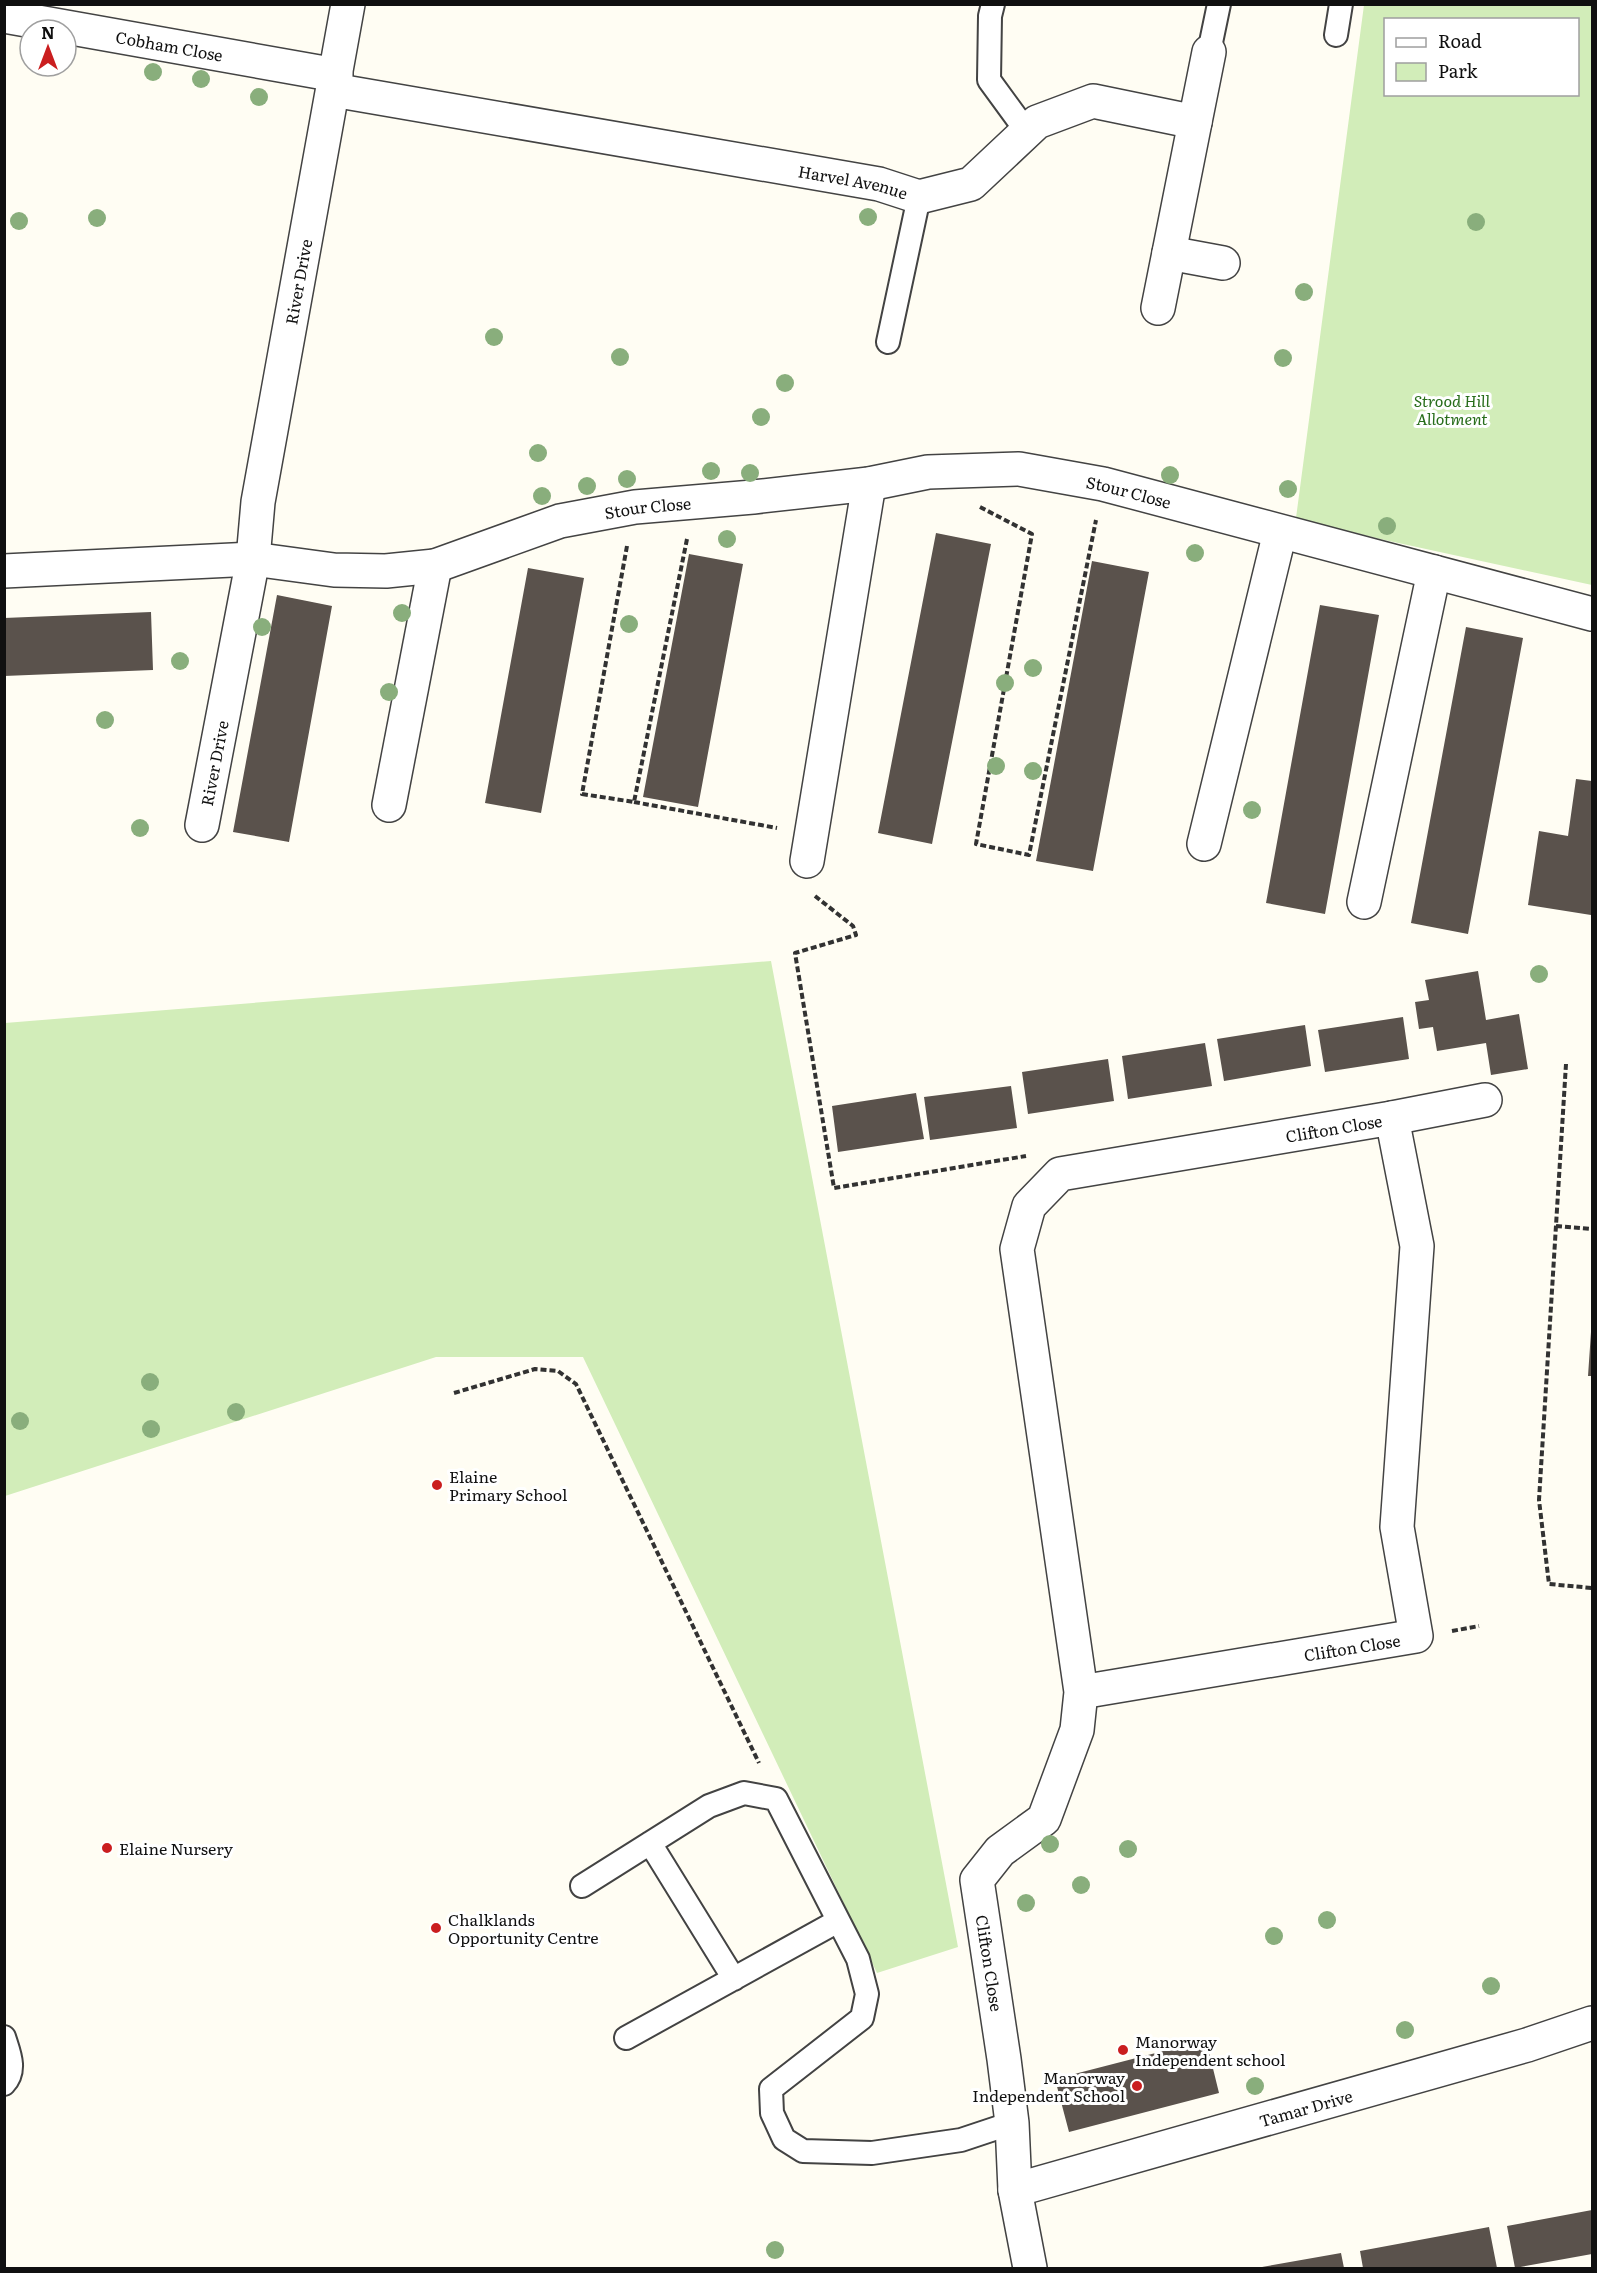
<svg xmlns="http://www.w3.org/2000/svg" width="1597" height="2273" font-family="Literata,serif">
<rect width="100%" height="100%" fill="#fffdf3"/>
<path fill="#d2edb9" fill-rule="evenodd" d="M1578,4L1592,6V585L1380,539L1296,518L1364,5ZM1386,20H1578V94H1386Z
M771,961L958,1947L877,1973L583,1357H436L5,1496V1023Z"/>
<path fill="#5a524c" d="M936,533L991,544L932,844L878,833Z
M689,554L743,564L698,807L643,797Z
M1092,561L1149,572L1093,871L1036,861Z
M528,568L584,578L541,813L485,803Z
M277,595L332,606L289,842L233,832Z
M1320,605L1379,615L1325,914L1266,903Z
M151,612L153,670L4,676V618Z
M1466,627L1523,638L1468,934L1411,923Z
M1576,779L1592,781L1591,915L1528,905L1539,831L1568,836Z
M1478,971L1486,1020L1519,1014L1528,1069L1491,1075L1486,1043L1437,1051L1433,1027L1419,1029L1415,1002L1429,1000L1425,980Z
M1403,1017L1409,1059L1325,1072L1318,1030Z
M1305,1025L1311,1066L1224,1081L1217,1039Z
M1205,1043L1212,1086L1128,1099L1122,1056Z
M1108,1059L1114,1101L1028,1114L1022,1072Z
M1011,1086L1017,1128L930,1140L924,1097Z
M916,1093L924,1139L838,1152L832,1106Z
M1591,1332H1592V1376H1588Z
M1206,2040L1219,2093L1069,2132L1055,2079Z
M1592,2210V2254L1515,2268L1507,2226Z
M1489,2227L1497,2268H1363L1360,2251Z
M1341,2253L1344,2268H1262V2267Z"/>
<g fill="none" stroke-linecap="round" stroke-linejoin="round">
<defs>
<path id="lane" d="M993,4L990,16L989,80L1027,132
M1336,35L1341,4
M1209,52L1219,4
M888,342L919,197
M650,1843L734,1979
M582,1886L709,1806L744,1793L776,1799L858,1959L867,1994L862,2018L771,2089L772,2113L784,2139L803,2151L872,2153L961,2140L1012,2123
M4,2037C9,2053 17,2070 4,2084
M626,2038L838,1921"/>
<g id="street">
<path id="s1" d="M4,16L336,75"/>
<path id="s2" d="M333,90L879,184L919,197L971,184L1037,122L1093,101L1195,122L1158,308"/>
<path d="M1195,122L1209,52"/>
<path d="M1169,253L1223,263"/>
<path id="s3" d="M4,571L253,559L334,570L386,571L435,566L560,521L635,507L753,497L869,484L928,472L1019,469L1103,484L1592,614"/>
<path d="M389,805L435,566"/>
<path id="s4" d="M202,825L253,559L258,502L348,4"/>
<path d="M1204,844L1280,532"/>
<path d="M807,861L869,484"/>
<path d="M1364,902L1434,572"/>
<path d="M1392,1118L1485,1100"/>
<path id="s5" d="M1015,2190L1527,2045L1592,2023"/>
<path id="s6" d="M1030,2268L1015,2190L1012,2123L1004,2059L977,1880L1000,1851L1044,1819L1077,1730L1081,1692L1017,1249L1029,1206L1060,1174L1392,1118L1417,1246L1397,1527L1416,1636L1081,1692"/>
</g>
</defs>
<use href="#lane" stroke="#434343" stroke-width="26"/>
<use href="#street" stroke="#434343" stroke-width="36"/>
<path stroke="#323232" stroke-width="4" stroke-dasharray="6 3" stroke-linecap="butt" d="M980,507L1032,534L976,844L1029,855L1096,520
M627,546L582,794L634,802L687,539
M634,802L777,828
M815,896L853,926L856,935L795,953L834,1188L1026,1156
M1566,1064L1539,1500L1549,1584L1592,1588
M1556,1226L1592,1229
M454,1393L535,1369L558,1371L576,1384L759,1763
M1452,1631L1479,1626"/>
<use href="#lane" stroke="#fff" stroke-width="22"/>
<use href="#street" stroke="#fff" stroke-width="33"/>
</g>
<g fill="#89ae7c">
<circle cx="153" cy="72" r="9"/>
<circle cx="201" cy="79" r="9"/>
<circle cx="259" cy="97" r="9"/>
<circle cx="868" cy="217" r="9"/>
<circle cx="97" cy="218" r="9"/>
<circle cx="19" cy="221" r="9"/>
<circle cx="1476" cy="222" r="9"/>
<circle cx="1304" cy="292" r="9"/>
<circle cx="494" cy="337" r="9"/>
<circle cx="620" cy="357" r="9"/>
<circle cx="1283" cy="358" r="9"/>
<circle cx="785" cy="383" r="9"/>
<circle cx="761" cy="417" r="9"/>
<circle cx="538" cy="453" r="9"/>
<circle cx="711" cy="471" r="9"/>
<circle cx="750" cy="473" r="9"/>
<circle cx="1170" cy="475" r="9"/>
<circle cx="627" cy="479" r="9"/>
<circle cx="587" cy="486" r="9"/>
<circle cx="1288" cy="489" r="9"/>
<circle cx="542" cy="496" r="9"/>
<circle cx="1387" cy="526" r="9"/>
<circle cx="727" cy="539" r="9"/>
<circle cx="1195" cy="553" r="9"/>
<circle cx="402" cy="613" r="9"/>
<circle cx="629" cy="624" r="9"/>
<circle cx="262" cy="627" r="9"/>
<circle cx="180" cy="661" r="9"/>
<circle cx="1033" cy="668" r="9"/>
<circle cx="1005" cy="683" r="9"/>
<circle cx="389" cy="692" r="9"/>
<circle cx="105" cy="720" r="9"/>
<circle cx="996" cy="766" r="9"/>
<circle cx="1033" cy="771" r="9"/>
<circle cx="1252" cy="810" r="9"/>
<circle cx="140" cy="828" r="9"/>
<circle cx="1539" cy="974" r="9"/>
<circle cx="150" cy="1382" r="9"/>
<circle cx="236" cy="1412" r="9"/>
<circle cx="20" cy="1421" r="9"/>
<circle cx="151" cy="1429" r="9"/>
<circle cx="1050" cy="1844" r="9"/>
<circle cx="1128" cy="1849" r="9"/>
<circle cx="1081" cy="1885" r="9"/>
<circle cx="1026" cy="1903" r="9"/>
<circle cx="1327" cy="1920" r="9"/>
<circle cx="1274" cy="1936" r="9"/>
<circle cx="1491" cy="1986" r="9"/>
<circle cx="1405" cy="2030" r="9"/>
<circle cx="1255" cy="2086" r="9"/>
<circle cx="775" cy="2250" r="9"/>
</g>
<g fill="#ca1e1f" stroke="#fff" stroke-width="2">
<circle cx="437" cy="1485" r="6"/>
<circle cx="107" cy="1848" r="6"/>
<circle cx="436" cy="1928" r="6"/>
<circle cx="1123" cy="2050" r="6"/>
<circle cx="1137" cy="2086" r="6"/>
</g>
<g text-anchor="middle" dominant-baseline="central" stroke-width="6" stroke-linejoin="round" paint-order="stroke">
<g font-size="16" fill="#101010" stroke="#fff">
<text stroke="none"><textPath href="#s1" startOffset="168">Cobham Close</textPath></text>
<text stroke="none"><textPath href="#s2" startOffset="528">Harvel Avenue</textPath></text>
<text stroke="none"><textPath href="#s4" startOffset="552">River Drive</textPath></text>
<text stroke="none"><textPath href="#s3" startOffset="1140">Stour Close</textPath></text>
<text stroke="none"><textPath href="#s3" startOffset="654">Stour Close</textPath></text>
<text stroke="none"><textPath href="#s4" startOffset="63">River Drive</textPath></text>
<text stroke="none"><textPath href="#s6" startOffset="1431">Clifton Close</textPath></text>
<text transform="translate(1352 1647) rotate(-9)">Clifton Close</text>
<text transform="translate(990 1963) rotate(81)">Clifton Close</text>
<text stroke="none"><textPath href="#s5" startOffset="302">Tamar Drive</textPath></text>
</g>
<g font-size="16" font-style="italic" fill="#286d1b" stroke="#fff">
<text x="1452" y="400">Strood Hill<tspan x="1452" dy="18">Allotment</tspan></text>
</g>
<g font-size="16" fill="#101010" stroke="#fff" text-anchor="start">
<text x="449" y="1476">Elaine<tspan x="449" dy="18">Primary School</tspan></text>
<text x="119" y="1848">Elaine Nursery</text>
<text x="448" y="1919">Chalklands<tspan x="448" dy="18">Opportunity Centre</tspan></text>
<text x="1135" y="2041">Manorway<tspan x="1135" dy="18">Independent school</tspan></text>
<text x="1125" y="2077" text-anchor="end">Manorway<tspan x="1125" dy="18">Independent School</tspan></text>
</g>
</g>
<rect width="1597" height="2273" fill="none" stroke="#101010" stroke-width="12"/>
<rect x="1384" y="18" width="195" height="78" fill="#ffffff" stroke="#9f9f9f" stroke-width="1.5"/>
<rect x="1396" y="38" width="30" height="9" fill="#ffffff" stroke="#9f9f9f" stroke-width="1.5"/>
<text x="1438" y="48" font-size="18" fill="#101010">Road</text>
<rect x="1396" y="63" width="30" height="18" fill="#d2edb9" stroke="#9f9f9f" stroke-width="1.5"/>
<text x="1438" y="78" font-size="18" fill="#101010">Park</text>
<g transform="translate(48 48)"><circle r="28" fill="#ffffff" stroke="#9f9f9f" stroke-width="1.5"/>
<path d="M0-4.5L10 22L0 15L-10 22Z" fill="#ca1e1f"/>
<text y="-9" font-size="16" font-weight="bold" text-anchor="middle" fill="#101010">N</text>
</g>
</svg>
